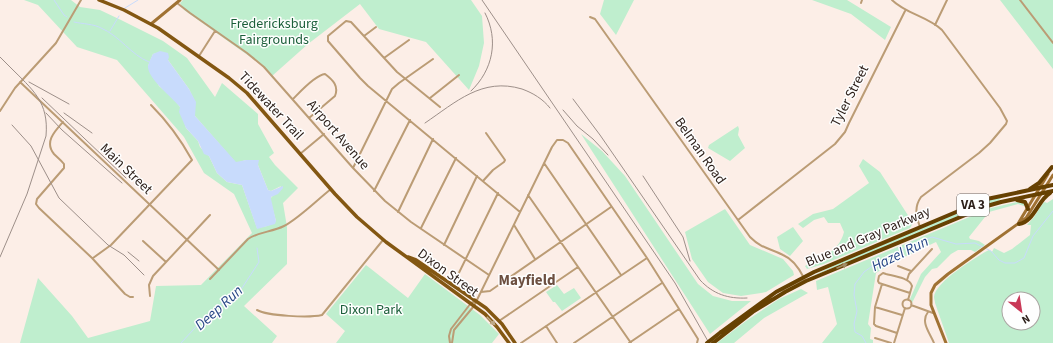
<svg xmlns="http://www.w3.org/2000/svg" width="1053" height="343" font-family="'Source Sans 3',sans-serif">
<rect width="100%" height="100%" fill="#fceee7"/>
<path fill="#bfeece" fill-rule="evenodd" d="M24,0H71L80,7L100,10L121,20L163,41L187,58L215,97L222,83L258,114V124L274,153L269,157L275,165L298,188L283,203L287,227V264L244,306L277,336L272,343H20L38,278L72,316L88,338L150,321L156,286L201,285L252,233L234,194L204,173L184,137L117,60L77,47L38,5ZM157,53L168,60L189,89L195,102V116L236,163L246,160H258V165L268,190L271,191L281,186L270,199L276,221L267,226L257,228L242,185L227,182L217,173L209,156L200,147L198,141L186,128L180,107L173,98L159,86L148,66L153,54Z
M183,0H471L482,16L484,43L479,66L469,90L426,42L379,29L360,4L308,44L272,76L259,63L184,10L180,3Z
M604,0H634L616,35L600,14Z
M812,0H847L891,27L885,40L851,14Z
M1000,0H1053V69Z
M738,126L739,129L738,135L745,148L730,161L708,148L709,145Z
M581,134L602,151L625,176L698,284L713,296L732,301H751L710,334Z
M863,159L880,172L913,223L910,228L824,264L807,269L805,266C822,257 839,252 844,232L840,223H828L824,217L814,220L803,228L798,224L813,214L833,209L869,183L859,166Z
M1002,197L997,202L810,277L844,261L984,202Z
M1053,199V343H949L935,303C935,301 934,299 934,297C935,282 974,259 985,252L989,250L992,252L994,248L1004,253L1012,249L1030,235L1031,225H1027L1034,217L1043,203L1045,202L1047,203ZM1009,299H1033V323H1009Z
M1021,201L1025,203L1024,206L1018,204L989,212L969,237L970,239L979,241L985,245L975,252L971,250H958L951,254L937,268L932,269L925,277L912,303L910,299L921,274L941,252L936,242L896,261L876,273L868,324L871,328L870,339L873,340V343H822L837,324L828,287L817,290L816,281L991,208Z
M725,209L750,245L783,259L793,271L794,275L766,292L761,293L741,296L723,293L708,282L692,259L685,232Z
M793,227L803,241L790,256L780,249L777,237Z
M366,265L408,298L425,274L480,315L499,334L492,343H336L345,331L326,314Z
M557,285L564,294L574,288L581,298L562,311L555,302H553L546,292Z
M801,289L808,293L764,318L734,343H717L746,321L779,299Z"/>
<path fill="#c8dbfc" d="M160,51L168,53L169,57L168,60L189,89L196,102L195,116L236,162L246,160H259L258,165L268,190L271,191L283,186V188L278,194L271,197V199L276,221L275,224L257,229L242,185L227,182L217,173L209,156L204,154L198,141L186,128L179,112L180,107C172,97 147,78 148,66C149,62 151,58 153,54Z"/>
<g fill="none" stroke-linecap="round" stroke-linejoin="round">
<path stroke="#c8dbfc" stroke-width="1" d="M54,0L64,15L67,17
M125,8L138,0
M74,22C83,24 94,24 101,28C120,36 131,55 149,62
M110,31L119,16
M181,343L206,316L242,288L259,262L257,248
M866,343L862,336L855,332L854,324L857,311L854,295L855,284L864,272L878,262L907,247L932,237L956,244L975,243L991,251L999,260L1005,263H1015L1024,258L1033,236L1053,211"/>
<path stroke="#bb9c75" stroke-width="2" d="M892,0C906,14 927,16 942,30L1000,108L1007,121L1006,124L990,143L979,153L921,197C914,207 916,216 920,227
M1020,0L1053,43
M177,3L190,13L247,53L264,67L353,168L385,201L411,222L489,275
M861,3L862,0
M590,17L595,19L750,237C762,249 770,248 783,255C793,259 799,268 804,278
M935,25L947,0
M364,36L376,27
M199,56L215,31
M384,58L409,40
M20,82L219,270
M430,98L459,75
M293,99C300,92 315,75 325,74C333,80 339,86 335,96L309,118
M440,107L397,72L351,22L346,21L328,36V41L360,78L368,86L520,212
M0,111L15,88L56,43L81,0
M63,122C55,131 44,142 54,154C57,157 61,160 64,164V168L37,199L36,204L39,208L92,258L125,294L130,297H133
M300,154L324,134
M544,163L621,275
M353,168L392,89L399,83L433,59
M483,181L493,170L504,162L505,160L486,133
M374,191L410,120
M528,195L631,343
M398,212L433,139
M738,220L835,144L845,132L849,123L905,11
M514,225L535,259
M421,228L456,158
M143,241L166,262
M444,245L477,176
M93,258L111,245L192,160C181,140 168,122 151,105
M898,266L911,271
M210,279L248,239C258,232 272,232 284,226C298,219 317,200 331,189
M907,280L909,274L932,249
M882,284L875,307L874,324L876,326L897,333
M453,285L498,193
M481,292L490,291L611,207
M150,296L149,285L153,276L210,215
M902.5 304a4.5 4.5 0 1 1 9 0a4.5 4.5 0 1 1-9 0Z
M908,300L912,286C910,278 894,276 886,274L883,273L879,276L878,281L879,283L910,293
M911,305L933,313
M875,307L902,315
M257,310C268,316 309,318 322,315L383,240
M928,312C920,322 930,333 934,343
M499,321L578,267
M546,326L557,343
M875,338L891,343
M450,343L449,336L451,329L471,303L476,301
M452,343L454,330L474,306L552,147L557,140H563L568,143L647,258L698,339L697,343
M521,343L647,258
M574,343L662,283
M629,343L679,309
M894,343L905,308"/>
<path stroke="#a07233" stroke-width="3" d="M151,24L180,0
M1019,222L1048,174
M946,343L931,305V293L935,285L948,274L1026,218L1053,175"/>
<path stroke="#835712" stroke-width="3.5" d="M99,0L124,10L158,28L229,78L247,93L335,194L357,217L386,242L485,314L497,327L509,343
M408,257L416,260L486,308L502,324L515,343"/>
<path stroke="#674102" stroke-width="4" d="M1030,189L1039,183L1052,167
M1017,200L1025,202L1028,209
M1019,224C1034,222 1038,200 1050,193
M721,332L776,292L814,272L987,199L1053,185
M713,343L754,311L785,292L806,281L987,206L1001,202L1053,191"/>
<path stroke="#9d8f89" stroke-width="1" d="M482,0L675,283L709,343
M0,57L13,70
M29,82L69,104
M471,91C493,70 499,40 485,13
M42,98L126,178
M573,99L600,135L700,280C713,294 728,299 747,298
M563,110L577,126L593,139L608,155
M46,113L62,130L122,183
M64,113L92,133
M425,123C456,102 482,77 522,89C533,93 543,99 550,108
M12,125L31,146L59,198L108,245L124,255L144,275
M643,176L683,237L690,261
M128,252L139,261
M0,257L27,194L46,136C49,102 33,90 10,67"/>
<path stroke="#674102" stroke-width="4" d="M707,343L721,332"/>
</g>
<defs><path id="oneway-solid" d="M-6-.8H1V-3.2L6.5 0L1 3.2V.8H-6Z"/></defs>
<use fill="#a38d67" href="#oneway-solid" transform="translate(842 266) rotate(-23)"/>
<use fill="#c0aa88" href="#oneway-solid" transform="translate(491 321) rotate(45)"/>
<g text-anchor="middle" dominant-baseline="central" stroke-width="3" stroke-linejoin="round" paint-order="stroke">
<rect fill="#fefefe" stroke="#6b625e" stroke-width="1" x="957" y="194" width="32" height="22" rx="3"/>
<g font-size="13" font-weight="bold" fill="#2c1f19">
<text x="973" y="205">VA 3</text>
</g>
<g font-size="14" fill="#1b5f3a" stroke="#fefefe">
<text x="274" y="24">Fredericksburg<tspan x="274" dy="16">Fairgrounds</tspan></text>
<text x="371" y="310">Dixon Park</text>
</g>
<g font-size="14" fill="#2c1f19" stroke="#fefefe">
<text transform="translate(850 96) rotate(-63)">Tyler Street</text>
<text transform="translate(271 106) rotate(47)">Tidewater Trail</text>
<text transform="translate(338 135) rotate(49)">Airport Avenue</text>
<text transform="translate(700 151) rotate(55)">Belman Road</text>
<text transform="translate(126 169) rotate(44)">Main Street</text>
<text transform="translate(868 237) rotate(-23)">Blue and Gray Parkway</text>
<text transform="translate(448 273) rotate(36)">Dixon Street</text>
</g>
<g font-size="15" font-style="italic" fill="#264686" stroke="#fefefe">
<text transform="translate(900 254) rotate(-26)">Hazel Run</text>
<text transform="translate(219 308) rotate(-42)">Deep Run</text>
</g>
<g font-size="15" font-weight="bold" fill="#6c4f40" stroke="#fefefe">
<text x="527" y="280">Mayfield</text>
</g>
</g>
<g transform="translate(1021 311) rotate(150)"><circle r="19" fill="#fefefe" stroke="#aaa5a2"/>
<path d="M0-3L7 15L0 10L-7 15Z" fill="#c93957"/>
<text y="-6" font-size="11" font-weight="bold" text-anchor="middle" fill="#2c1f19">N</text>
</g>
</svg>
